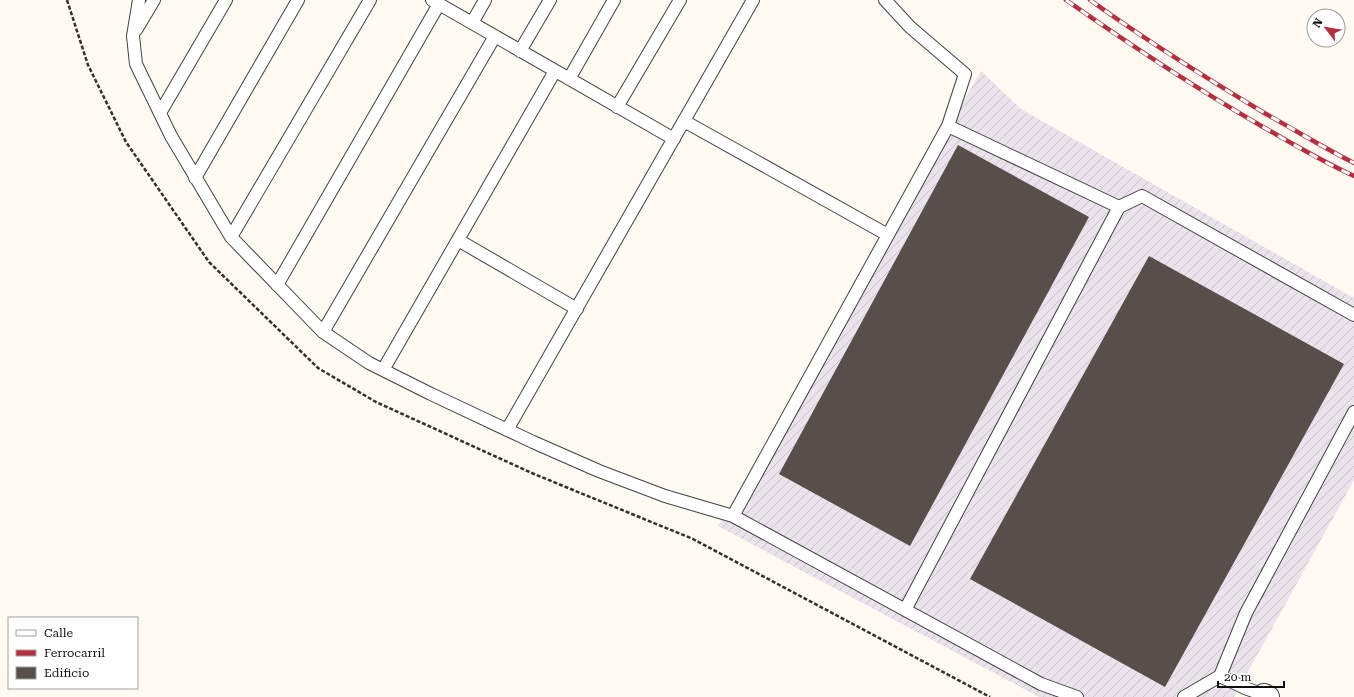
<svg xmlns="http://www.w3.org/2000/svg" width="1354" height="697" font-family="'Roboto Serif',serif">
<defs>
<pattern id="industrial-furrows" width="10" height="10" patternUnits="userSpaceOnUse"><rect width="10" height="10" fill="#ebe3ec"/><path d="M-1 1l2-2M0 10L10 0M9 11l2-2" fill="none" stroke="#c8c2c9"/></pattern>
</defs>
<rect width="100%" height="100%" fill="#fefaf1"/>
<path fill="url(#industrial-furrows)" d="M981,71L1021,109L1354,298V480L1234,697H1039L718,526Z"/>
<path fill="#564f4b" d="M958,145L1089,217L910,546L779,474Z
M1149,256L1344,364L1165,687L970,579Z"/>
<g fill="none" stroke-linecap="round" stroke-linejoin="round">
<defs>
<path id="lane" d="M139,0L133,36L136,64L171,136L231,237L323,332L369,363L431,394L533,442L599,471L665,496L733,516L1041,684L1077,697
M432,0L674,139
M885,0L910,27L965,74L948,126
M472,23L485,0
M136,30L154,0
M520,51L550,0
M569,79L614,0
M617,107L680,0
M160,113L226,0
M684,121L888,235
M195,178L298,0
M231,237L370,0
M458,240L577,309
M277,285L439,4
M323,332L495,36
M383,370L555,71
M507,430L753,0
M733,516L948,126L1119,207
M905,610L1119,207L1142,196L1354,315
M1220,676L1246,613L1354,412
M1184,697L1220,676L1245,688L1264,695"/>
<path id="street" d="M1264,695L1268,697"/>
</defs>
<use href="#lane" stroke="#414141" stroke-width="14"/>
<use href="#street" stroke="#414141" stroke-width="24"/>
<path stroke="#303030" stroke-width="2.5" stroke-dasharray="4 2" stroke-linecap="butt" d="M67,0L88,65L126,142L209,262L318,368L376,402L534,474L693,539L990,697"/>
<use href="#lane" stroke="#fff" stroke-width="12"/>
<use href="#street" stroke="#fff" stroke-width="22"/>
<defs>
<path id="rail" d="M1066,0C1129,44 1192,86 1258,124C1289,142 1321,161 1354,176
M1090,0C1147,41 1206,78 1266,114C1295,130 1324,148 1354,163"/>
</defs>
<use href="#rail" stroke="#b62e40" stroke-width="4.5"/>
<use href="#rail" stroke="#fff" stroke-width="3" stroke-dasharray="9" stroke-linecap="butt"/>
</g>
<rect x="8" y="617" width="130" height="72" fill="#ffffff" stroke="#9f9f9f"/>
<rect x="16" y="630" width="20" height="6" fill="#ffffff" stroke="#9f9f9f"/>
<text x="44" y="637" font-size="12" fill="#0e0e0e">Calle</text>
<rect x="16" y="650" width="20" height="6" fill="#b62e40" stroke="#9f9f9f"/>
<text x="44" y="657" font-size="12" fill="#0e0e0e">Ferrocarril</text>
<rect x="16" y="667" width="20" height="12" fill="#564f4b" stroke="#9f9f9f"/>
<text x="44" y="677" font-size="12" fill="#0e0e0e">Edificio</text>
<g transform="translate(1326 28) rotate(301)"><circle r="19" fill="#ffffff" stroke="#9f9f9f"/>
<path d="M0-3L7 15L0 10L-7 15Z" fill="#b62e40"/>
<text y="-6" font-size="11" font-weight="bold" text-anchor="middle" fill="#0e0e0e">N</text>
</g>
<path d="M1218 681v6h66v-6" fill="none" stroke="#0e0e0e" stroke-width="2"/>
<text x="1224" y="681" font-size="12" fill="#0e0e0e" stroke="#ffffff" stroke-width="3" paint-order="stroke">20 m</text>
</svg>
